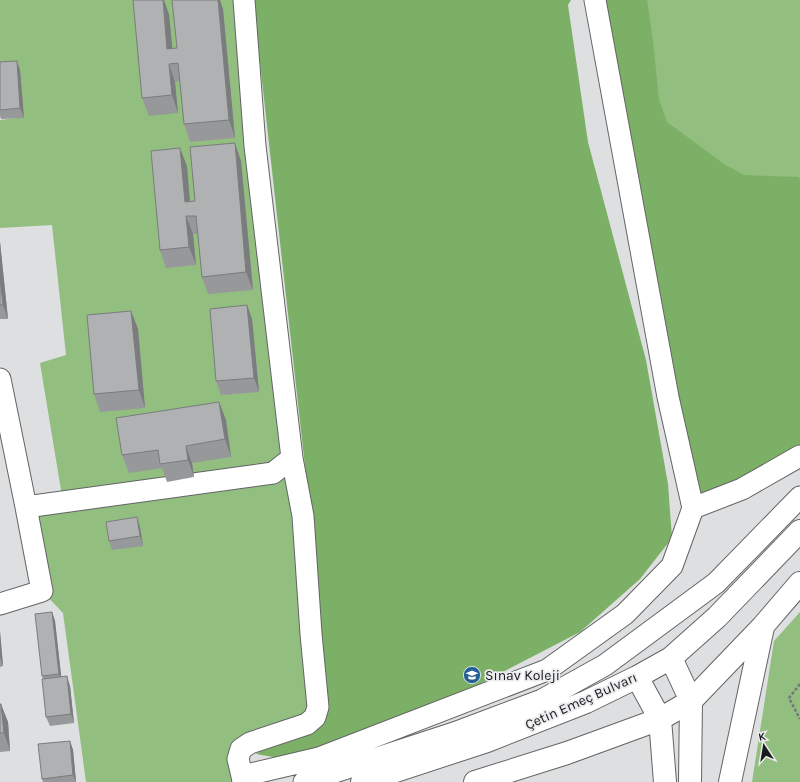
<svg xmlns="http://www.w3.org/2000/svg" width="800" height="782" font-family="Karla,sans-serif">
<rect width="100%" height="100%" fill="#dedfe0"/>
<path fill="#92be80" d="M0,0H244L318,707L250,743L243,782H86L63,613L42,591L26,507L63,502L40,363L66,355L52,225L0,228V120L24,117L0,72Z
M595,0H800V456Z
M800,612V782H752L774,641Z"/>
<path fill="#7db067" d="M253,0H571L568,5L588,142L646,360L668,484L672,538L640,579L580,632L449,700L301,762L256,754L276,741L320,724L319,592Z
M595,0H647L653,41L659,99L667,122L724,164L744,175L798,177L800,179V456L693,508Z"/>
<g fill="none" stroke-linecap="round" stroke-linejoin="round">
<defs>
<path id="minor" d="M0,379L26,507
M693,508L742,489L800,456
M0,604L42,591L26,507L273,473L292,458L255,146L244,0
M242,776L238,759L241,749L250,743L307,724L315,717L318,707L311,634L303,516L292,458
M243,782L242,776L319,758L547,670L625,614L672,566L693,508L668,397L595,0
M304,782L454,733L542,700L605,665L716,583L800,497"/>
<path id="major" d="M671,658L691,701L690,782
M637,677L660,719L665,782
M362,782L487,741L586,702L637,677L671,658L717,617L800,531
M475,782L567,753L660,719L691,701L763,626L800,583
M730,782L763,627"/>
</defs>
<use href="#minor" stroke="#636465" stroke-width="23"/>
<use href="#major" stroke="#636465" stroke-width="24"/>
<path stroke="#757677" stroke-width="2.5" stroke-dasharray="3 2" stroke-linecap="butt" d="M800,684L789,698L800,719"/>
<use href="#minor" stroke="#fff" stroke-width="21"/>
<use href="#major" stroke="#fff" stroke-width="22"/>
</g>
<path fill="#97989a" d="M223,9L235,138L190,142L184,124L180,81L175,82L178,113L149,116L142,98L169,14L172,49L177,48Z
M17,61L20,70L24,118L1,119L0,116V62Z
M241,161L253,290L208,294L202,277L198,234H193L196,265L166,268L160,250L187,166L190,201H195Z
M0,242L8,319H0Z
M247,305L252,319L259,392L221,395L216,381Z
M131,311L138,329L145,408L100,412L94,394Z
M219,402L226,420L231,457L192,463L194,477L167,482L162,468L129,473L122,455Z
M140,527L143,546L112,550L109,541Z
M52,612L55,621L61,677L70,686L74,723L50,726L46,717L43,679L42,676Z
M0,631L3,666L0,667Z
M0,704L8,722L10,751L0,752Z
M70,741L73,750L76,782H43L42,779Z"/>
<path fill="#7b7c7d" d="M163,0H164L169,14L174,64L167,49Z
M218,0H220L223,9L235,138L229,120Z
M17,61L20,70L24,118L20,108Z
M169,64L175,82L178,113L172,95Z
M235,143L241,161L253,290L246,272Z
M180,148L187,166L191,216L185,202Z
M186,216L193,234L196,265L189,247Z
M0,242L8,319L3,305L0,277Z
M247,305L252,319L259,392L254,378Z
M131,311L138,329L145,408L139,390Z
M219,402L226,420L231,457L225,439Z
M186,446L192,463L194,477L188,460Z
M137,517L140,527L143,546L140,536Z
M52,612L55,621L62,683L59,674Z
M0,631V632L3,666L0,657Z
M67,676L70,686L74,723L71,714Z
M1,704L8,722L10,751L4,733Z
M70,741L73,750L76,782L73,775Z"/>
<path fill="#b0b1b3" stroke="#7b7c7d" d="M133,0H163L167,49L177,48L172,0H218L229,120L184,124L178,63L169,64L172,95L142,98Z
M17,61L20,108L0,110V62Z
M235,143L246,272L202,277L196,216H186L189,247L160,250L151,151L180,148L185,202L195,201L190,147Z
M0,277L3,305H0Z
M247,305L254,378L216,381L210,309Z
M131,311L139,390L94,394L87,315Z
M219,402L225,439L186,446L188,460L160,464L158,450L122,455L116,418Z
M137,517L140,536L109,541L106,522Z
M52,612L59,674L42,676L35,614Z
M67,676L71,714L46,717L42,679Z
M0,704H1L4,733H0Z
M70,741L73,775L42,779L38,744Z"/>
<defs>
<symbol id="school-disc" viewBox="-11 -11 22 22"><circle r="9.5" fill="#235e95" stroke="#ebecee"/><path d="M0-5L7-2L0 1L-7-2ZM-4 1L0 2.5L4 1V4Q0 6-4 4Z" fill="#fff"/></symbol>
</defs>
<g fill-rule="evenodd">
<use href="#school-disc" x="462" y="665" width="20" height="20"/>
</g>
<g text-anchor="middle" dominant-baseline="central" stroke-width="3.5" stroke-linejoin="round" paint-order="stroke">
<g font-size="14" fill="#1a1a1b" stroke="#ebecee" text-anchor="start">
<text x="485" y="675">Sınav Koleji</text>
</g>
<g font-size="14" fill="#1a1a1b" stroke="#ebecee">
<text transform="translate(581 701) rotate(-24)">Çetin Emeç Bulvarı</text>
</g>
</g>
<g transform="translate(764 746) rotate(348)" stroke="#ebecee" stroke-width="3" paint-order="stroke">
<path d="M0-3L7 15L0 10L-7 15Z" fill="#1a1a1b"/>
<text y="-6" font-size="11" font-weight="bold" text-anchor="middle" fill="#1a1a1b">K</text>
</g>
</svg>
